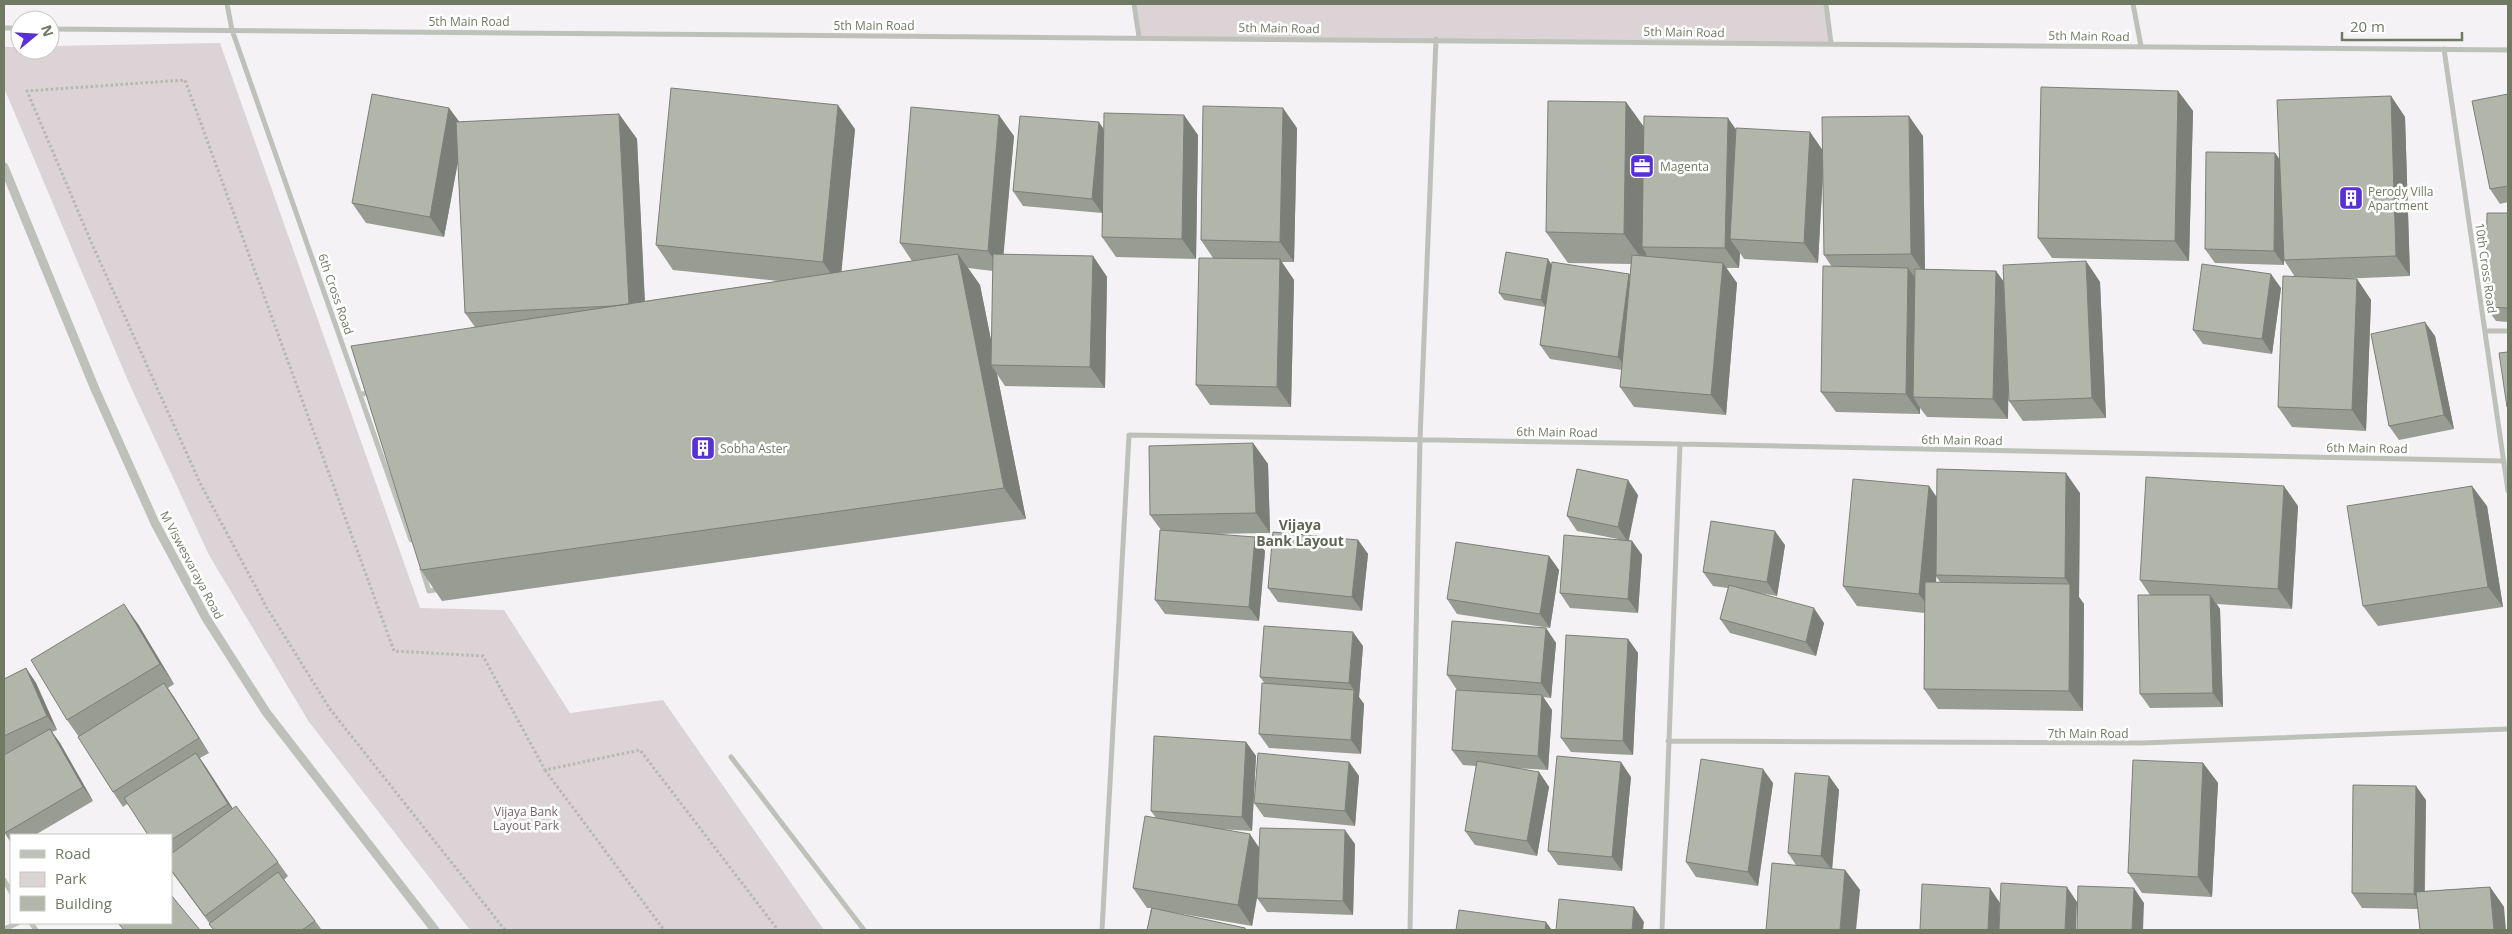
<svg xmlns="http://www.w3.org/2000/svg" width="2512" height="934" font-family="'Open Sans',sans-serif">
<rect width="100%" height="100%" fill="#f5f2f5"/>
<path fill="#dbd3d6" d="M1134,4H1826L1831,43L1139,37Z
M220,43L420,608L504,610L570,713L663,700L824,930H470L309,722L209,555L128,381L4,88V47H20V50H50V46Z"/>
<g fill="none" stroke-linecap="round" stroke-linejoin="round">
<path stroke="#b6b8b2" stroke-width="3" stroke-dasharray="2.5 2.5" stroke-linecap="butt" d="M545,770L664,930
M505,930L330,709L267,608L201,485L92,244L27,91L185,80L394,651L483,656L545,770L640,750L778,930"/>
<path stroke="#bec1b9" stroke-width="5" d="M227,4L232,30L411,540
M1134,4L1139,37
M1826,4L1831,43
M2133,4L2141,46
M4,28H20
M50,29L2508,50
M2444,49L2508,491
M2485,331H2508
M361,394L371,393
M422,569L429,591L440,589
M1668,741L2142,743L2508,729
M731,757L864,930
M4,880L11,892
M31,923L36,930
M4,929L18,923
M1102,930L1129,435L1680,444L2504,461
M1410,930L1420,439L1436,39
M1662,930L1680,444"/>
<path stroke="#bec1b9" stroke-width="9" d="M4,167L95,389L155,523L206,618L266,712L435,930"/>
</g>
<path fill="#989c92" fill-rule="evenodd" d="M2178,91L2193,111L2189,261L2052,258L2038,238Z
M2508,94V202L2500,204L2490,189Z
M2391,96L2405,117L2410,276L2340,279H2357L2371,300L2366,431L2292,427L2278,407L2295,277L2284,260V265L2215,263L2205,249L2275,153L2280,160Z
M1626,102L1644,127L1810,132L1822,150L1923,136L1925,270L1996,271L2004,282L2086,261L2100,282L2106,418L2023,421L2009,401L2008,388V419L1927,417L1920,408V414L1836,412L1821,392L1832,267L1824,255L1823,174L1818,263L1744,259L1740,253L1739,268H1726L1737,283L1726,415L1634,407L1620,387L1622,370L1550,359L1540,345L1545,307L1504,300L1499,293L1551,265L1630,274L1631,264L1568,263L1546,232Z
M449,108L459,122L619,114L637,139L645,301L779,281L673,270L656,245L855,129L841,272L912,261L900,243L1014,136L1003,255L1093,256L1107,277L1105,388L1005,386L997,374L1026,519L442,601L421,570L475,327L465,313L458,162L444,237L366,223L352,203ZM968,268L993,271L992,345L980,285Z
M1297,128L1294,262H1281L1294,280L1291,407L1210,405L1196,385L1213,258L1201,240Z
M1104,130L1198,135L1196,259L1116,257L1102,237V213L1023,206L1013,191Z
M2508,213V322L2496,321L2486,307Z
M2281,288L2272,354L2203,344L2193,330Z
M2435,336L2454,429L2399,440L2389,426Z
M1253,443L1268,464L1270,533L1213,534L1265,551L1259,621L1165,614L1155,600L1161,530L1150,515Z
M1929,486L1936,497L2080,493L2079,597L2084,604L2083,711L1938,709L1924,689L1925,613L1857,606L1843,586ZM1936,576L1940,582H1936Z
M1638,495L1629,540L1632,541L1642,555L1638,613L1570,608L1560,593L1618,539L1577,531L1567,516Z
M2298,506L2292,609L2217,604L2220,609L2223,707L2150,708L2140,694L2150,595L2140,580Z
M2487,506L2503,607L2378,626L2363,606Z
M1358,540L1368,554L1362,611L1278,602L1268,588Z
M1785,545L1777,596L1759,593L1824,623L1816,656L1730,633L1720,619L1728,588L1713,586L1703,572Z
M1549,556L1559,570L1550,628L1457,614L1447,599Z
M138,624L174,684L168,688L209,753L200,758L232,808L278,862L288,876L284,880L322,930H214L210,924L171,871V835L127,804L123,807L113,792L79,737L67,720Z
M1546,628L1556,643L1551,698L1543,697L1552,710L1548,770L1515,768L1539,772L1549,787L1537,856L1475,845L1465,831L1476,766L1463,765L1452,750L1484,692L1457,690L1447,675Z
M1628,639L1638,653L1633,755L1571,752L1561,738Z
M1363,646L1359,697L1364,704L1361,754L1269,748L1259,734L1265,684L1260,677Z
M26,668L36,683L57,730L52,732L60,743L93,801L35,835H11V843L4,832V679Z
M1246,742L1256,756L1252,831L1219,829L1259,847L1355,844L1353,915L1267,912L1257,898L1258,893L1252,926L1165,911L1245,928L1247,930H1147L1151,908H1147L1133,888L1156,818L1151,811Z
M1349,762L1359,776L1355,826L1264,817L1254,803Z
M2203,763L2218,783L2212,897L2142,893L2128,873Z
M1829,776L1839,790L1832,869L1845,870L1860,890L1796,865L1788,853Z
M1631,777L1622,871L1558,865L1548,851Z
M1773,783L1758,886L1696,877L1686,862Z
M2426,800L2425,891L2490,887L2504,907L2418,909L2362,908L2352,893Z"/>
<path fill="#7c7f77" d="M2178,91L2193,111L2189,261L2175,241Z
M2391,96L2405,117L2410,276L2396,256Z
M1626,102L1648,133L1642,247L1646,253V265L1624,234Z
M838,105L855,129L840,287L823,262Z
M449,108L464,128L444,237L430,217Z
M1283,108L1297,128L1294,262L1280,242Z
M619,114L637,139L646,330L629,305Z
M999,115L1014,136L1002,272L988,251Z
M1184,115L1198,135L1196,259L1182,239Z
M1909,116L1923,136L1925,275L1911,254Z
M1728,118L1742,138L1730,239L1740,253L1739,268L1725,248Z
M1099,122L1109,137L1102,213L1092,199Z
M1810,132L1824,152L1818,263L1804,243Z
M2275,153L2285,167L2284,265L2274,251Z
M958,254L980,285L996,365H991L997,374L1026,519L1004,488Z
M1093,256L1107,277L1105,388L1090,367Z
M1280,259L1294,280L1291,407L1277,387Z
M1548,259L1553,267L1546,307L1541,300Z
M2086,261L2100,282L2106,418L2092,398Z
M1723,263L1737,283L1726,415L1711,395Z
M1908,268L1923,288L1913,397L1920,408V414L1906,394Z
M1996,271L2010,291L2008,419L1993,399Z
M1629,274L1628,371L1618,357Z
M2271,274L2281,288L2272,354L2262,339Z
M2357,279L2371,300L2366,431L2352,410Z
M2425,322L2435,336L2454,429L2444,415Z
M1253,443L1268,464L1270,533L1256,513Z
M2066,473L2080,493L2079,597L2084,604L2083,711L2069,691L2070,585L2065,578Z
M1628,480L1638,495L1628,542L1618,527Z
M1929,486L1943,506L1933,614L1919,594Z
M2284,486L2298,506L2292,609L2278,589Z
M2472,486L2487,506L2503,607L2488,587Z
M1775,531L1785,545L1777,596L1767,582Z
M1255,537L1265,551L1259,621L1249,607Z
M1358,540L1368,554L1362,611L1352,597Z
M1632,541L1642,555L1638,613L1628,599Z
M1549,556L1559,570L1550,628L1540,614Z
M2210,595L2220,609L2223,707L2213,693Z
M124,604L138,624L174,684L160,664Z
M1814,608L1824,623L1816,656L1806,642Z
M1546,628L1556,643L1551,698L1541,683Z
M1353,632L1363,646L1359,697L1364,704L1361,754L1351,740L1354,690L1349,683Z
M1628,639L1638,653L1633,755L1623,741Z
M26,668L36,683L57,730L47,716Z
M164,683L174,697L209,753L199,738Z
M1542,695L1552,710L1548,770L1538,756Z
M50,729L60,743L93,801L83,787Z
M1246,742L1256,756L1252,831L1242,817Z
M196,753L206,767L239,818L228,804Z
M1349,762L1359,776L1355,826L1345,811Z
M1621,762L1631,777L1622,871L1612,857Z
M2203,763L2218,783L2212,897L2198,877Z
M1763,769L1773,783L1758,886L1748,872Z
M1539,772L1549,787L1537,856L1527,841Z
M1829,776L1839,790L1832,870L1821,856Z
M2416,786L2426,800L2424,909L2414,894Z
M1345,830L1355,844L1353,915L1343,901Z
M1250,834L1264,855L1252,926L1238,905Z
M1845,870L1860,890L1856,930H1840Z
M2067,887L2077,902L2076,930H2065Z
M2490,887L2504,907L2506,930H2494Z
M1990,888L2000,903L1999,930H1988Z
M2134,888L2144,903L2143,930H2132Z
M1634,907L1644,922L1643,930H1632Z
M1546,922L1552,930H1545Z"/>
<path fill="#b1b5aa" stroke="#7c7f77" d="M2041,87L2178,91L2175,241L2038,238Z
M671,88L838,105L823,262L656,245Z
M372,94L449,108L430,217L352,203Z
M2508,94V186L2490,189L2472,101Z
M2391,96L2396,256L2284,260L2277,100Z
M1548,101L1626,102L1624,234L1546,232Z
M1203,106L1283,108L1280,242L1201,240Z
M911,107L999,115L988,251L900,243Z
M1104,113L1184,115L1182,239L1102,237Z
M619,114L629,304L613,306L465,313L456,122Z
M1020,116L1099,122L1092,199L1013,191Z
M1644,116L1728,118L1725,248L1642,247Z
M1909,116L1911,254L1824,255L1822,117Z
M1736,128L1810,132L1804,243L1730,239Z
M2206,152L2275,153L2274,251L2205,249Z
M2487,213H2508V308L2486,307Z
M1506,252L1548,259L1541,300L1499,293Z
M958,254L1004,488L421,570L351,346Z
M993,254L1093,256L1090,367L991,365Z
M1632,255L1723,263L1711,395L1620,387Z
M1199,258L1280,259L1277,387L1196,385Z
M2086,261L2092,398L2009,401L2003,265Z
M1552,262L1629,274L1618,357L1540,345Z
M2202,264L2271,274L2262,339L2193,330Z
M1823,266L1908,268L1906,394L1821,392Z
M1915,269L1996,271L1993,399L1913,397Z
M2283,276L2357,279L2352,410L2278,407Z
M2425,322L2444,415L2389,426L2371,334Z
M2508,352V406L2507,407L2499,353Z
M1253,443L1256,513L1150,515L1149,446Z
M1577,469L1628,480L1618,527L1567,516Z
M1937,469L2066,473L2065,578L1936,575Z
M2146,477L2284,486L2278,589L2140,580Z
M1853,479L1929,486L1919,594L1843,586Z
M2472,486L2488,587L2363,606L2347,506Z
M1711,521L1775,531L1767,582L1703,572Z
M1160,530L1255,537L1249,607L1155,600Z
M1273,532L1358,540L1352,597L1268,588Z
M1564,535L1632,541L1628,599L1560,593Z
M1456,542L1549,556L1540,614L1447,599Z
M1925,582L2070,584L2069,691L1924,689Z
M1729,585L1814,608L1806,642L1720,619Z
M2138,595H2210L2213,693L2140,694Z
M124,604L160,664L67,720L31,660Z
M1452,621L1546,628L1541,683L1447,675Z
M1264,626L1353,632L1349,683L1260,677Z
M1566,635L1628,639L1623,741L1561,738Z
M26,668L47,716L4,736V679Z
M164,683L199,738L113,792L78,737Z
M1262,683L1354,690L1351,740L1259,734Z
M1456,690L1542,695L1538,756L1452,750Z
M50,729L83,787L5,833L4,832V755Z
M1154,736L1246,742L1242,817L1151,811Z
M196,753L228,804L171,840V835H148L124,798Z
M1258,753L1349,762L1345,811L1254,803Z
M1557,756L1621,762L1612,857L1548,851Z
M1701,759L1763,769L1748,872L1686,862Z
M2133,760L2203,763L2198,877L2128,873Z
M1477,761L1539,772L1527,841L1465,831Z
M1795,773L1829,776L1821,856L1788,853Z
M2353,785L2416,786L2414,894L2352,893Z
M236,806L278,862L205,916L171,870V854Z
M1145,816L1250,834L1238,905L1133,888Z
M1260,828L1345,830L1343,901L1257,898Z
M1772,863L1845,870L1840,930H1766Z
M278,872L315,921L302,930H214L209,924Z
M2001,883L2067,887L2065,930H1999Z
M1922,884L1990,888L1988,930H1920Z
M2078,886L2134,888L2132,930H2077Z
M2490,887L2494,930H2420L2416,892Z
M171,895L200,930H124L118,923H171Z
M1559,899L1634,907L1632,930H1556Z
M1152,908L1245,928V930H1147Z
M1459,910L1546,922L1545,930H1456Z"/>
<defs>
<symbol id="office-square" viewBox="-11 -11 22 22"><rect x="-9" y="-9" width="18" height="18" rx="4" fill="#5731d6" stroke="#fff"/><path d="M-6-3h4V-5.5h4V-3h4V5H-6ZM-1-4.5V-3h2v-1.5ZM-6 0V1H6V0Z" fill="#fff"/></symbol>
<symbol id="building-square" viewBox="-11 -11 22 22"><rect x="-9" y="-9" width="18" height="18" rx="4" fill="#5731d6" stroke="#fff"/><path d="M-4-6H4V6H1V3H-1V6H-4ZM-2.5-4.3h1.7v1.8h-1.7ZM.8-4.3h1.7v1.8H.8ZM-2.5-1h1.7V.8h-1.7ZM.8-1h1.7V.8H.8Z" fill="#fff"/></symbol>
</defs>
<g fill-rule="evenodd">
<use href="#office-square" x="1628" y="152" width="28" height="28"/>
<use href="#building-square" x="2337" y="184" width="28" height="28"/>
<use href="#building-square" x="689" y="434" width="28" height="28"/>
</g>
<g text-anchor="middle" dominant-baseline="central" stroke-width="5" stroke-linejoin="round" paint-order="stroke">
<g font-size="12" fill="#707a62" stroke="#fff">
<text x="469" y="21">5th Main Road</text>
<text x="874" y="25">5th Main Road</text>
<text transform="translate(1279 28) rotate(1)">5th Main Road</text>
<text transform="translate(1684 32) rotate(1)">5th Main Road</text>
<text transform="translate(2089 36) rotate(1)">5th Main Road</text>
<text transform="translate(2486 268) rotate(82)">10th Cross Road</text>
<text transform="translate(336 294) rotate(71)">6th Cross Road</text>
<text transform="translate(1557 432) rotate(1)">6th Main Road</text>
<text transform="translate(1962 440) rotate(1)">6th Main Road</text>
<text transform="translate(2367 448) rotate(1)">6th Main Road</text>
<text transform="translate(192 565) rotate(62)">M Viswesvaraya Road</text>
<text x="2088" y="733">7th Main Road</text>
</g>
<g font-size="12" fill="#707a62" stroke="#fff" text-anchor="start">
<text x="1660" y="166">Magenta</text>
<text x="2368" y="191">Perody Villa<tspan x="2368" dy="14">Apartment</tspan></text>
<text x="720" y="448">Sobha Aster</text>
</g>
<g font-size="12" fill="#786468" stroke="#fff">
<text x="526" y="811">Vijaya Bank<tspan x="526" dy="14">Layout Park</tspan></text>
</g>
<g font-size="14" font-weight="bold" fill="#5e6653" stroke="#fff">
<text x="1300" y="524">Vijaya<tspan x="1300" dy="16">Bank Layout</tspan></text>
</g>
</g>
<rect width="2512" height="934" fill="none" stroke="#707a62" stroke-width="10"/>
<rect x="10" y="834" width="162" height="90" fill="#ffffff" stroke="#c6cac0"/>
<rect x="20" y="850" width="25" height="8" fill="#bec1b9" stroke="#c6cac0"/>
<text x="55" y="859" font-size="15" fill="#707a62">Road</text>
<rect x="20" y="872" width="25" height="15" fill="#dbd3d6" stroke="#c6cac0"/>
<text x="55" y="884" font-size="15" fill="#707a62">Park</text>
<rect x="20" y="896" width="25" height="15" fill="#b1b5aa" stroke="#c6cac0"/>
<text x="55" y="909" font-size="15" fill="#707a62">Building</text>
<g transform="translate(35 35) rotate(72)"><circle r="24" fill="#ffffff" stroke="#c6cac0"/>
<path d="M0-4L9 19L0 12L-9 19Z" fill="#5731d6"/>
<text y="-8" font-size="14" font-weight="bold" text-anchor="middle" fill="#707a62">N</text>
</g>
<path d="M2342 32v8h120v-8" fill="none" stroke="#707a62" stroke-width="2.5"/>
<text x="2350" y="32" font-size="15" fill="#707a62" stroke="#ffffff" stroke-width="4" paint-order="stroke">20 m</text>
</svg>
